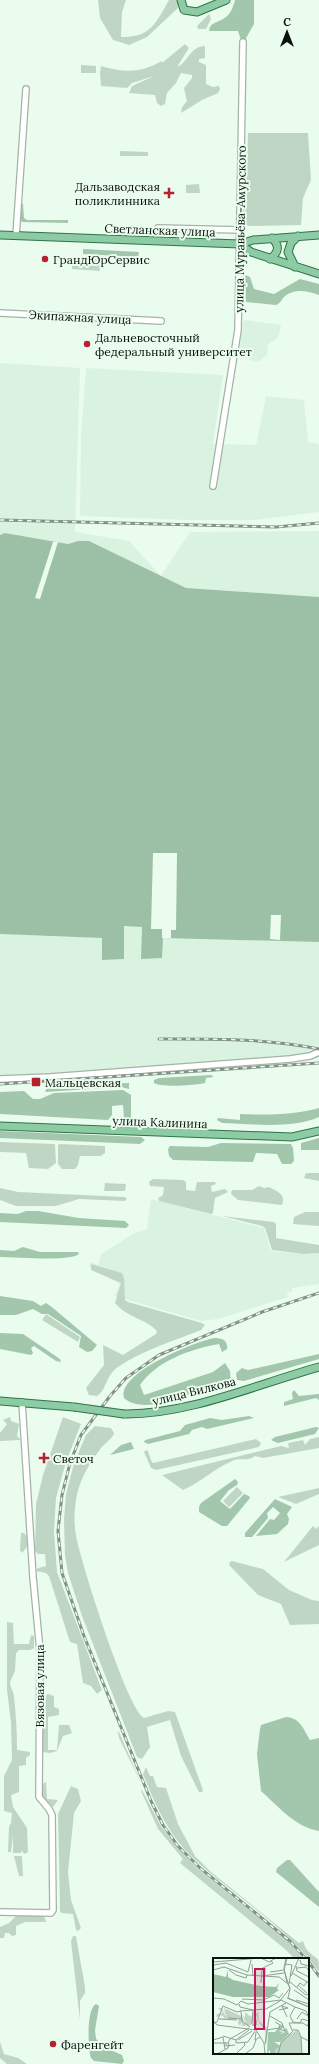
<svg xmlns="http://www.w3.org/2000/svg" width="319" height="2064" font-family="Lora,serif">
<rect width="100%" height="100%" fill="#eafcee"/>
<path fill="#daf3e0" d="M246,320L281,325L278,338L268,344L267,355L258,362L243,358L240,349L243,322Z
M0,363L80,368L75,532L129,541L161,576L190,532L319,531V597L186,588L132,563L78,541L68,544L5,533L0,535Z
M86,368L223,375L213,444L256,445L266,396L304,400L308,442L319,444V512L255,520H187L80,516L81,436Z
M124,926L142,927L141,958L162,938L319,942V1058L0,1077V934L102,938V960Z
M151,1199L264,1228L271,1251L302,1254L319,1253V1284L292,1288V1292L287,1293L288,1297L218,1319L201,1321L114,1296L120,1284L89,1266L91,1262L98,1265L101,1254L133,1234L147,1229Z"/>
<path fill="#c0d6c5" d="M98,0H126L122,12L121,37C150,38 156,23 169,0H179L178,8L147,37L129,45L113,40L100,18Z
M209,14L211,19L206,29H198L197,26Z
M185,44L189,48L177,67C188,63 190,46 205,46V58L199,59V62L206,65V84L213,87L219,86L220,89L218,93L202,100L181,113L182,107L187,101L184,88L192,78V75L181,73L176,83L167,93L165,104L161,106L157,103L155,95L129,93L132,86L154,76L132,83L127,88L101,86L100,73L101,66C125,73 140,73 162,61V63Z
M81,65L96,66V73H81Z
M248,133H308L311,180L303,198L301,225L248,226L245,222Z
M120,151L148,152V156H120Z
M199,184L200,193H186V185Z
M72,258L100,260V271L72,269Z
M0,1142L55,1144L56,1163L48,1169L29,1168L26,1153L0,1152Z
M60,1144L105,1146V1153L101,1156H80L78,1165L75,1169H62L58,1164V1145Z
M306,1173H319V1181L304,1178Z
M153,1179L183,1180L186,1182V1190L195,1191L197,1182H215L216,1184L211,1186L212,1192L225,1189L228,1192L215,1198L213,1213L211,1214L159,1201L158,1198L163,1195L164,1187L150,1186L149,1182Z
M105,1183L126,1184L125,1191H104Z
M259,1186L264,1188L269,1187C278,1192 286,1194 282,1205L238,1200L231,1194L232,1190H252Z
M0,1188L18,1192L125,1197L127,1199L125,1201L79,1199L56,1206H16L0,1200Z
M305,1212H319V1226L293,1224L294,1217Z
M222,1216L274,1222L276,1224V1238L319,1245V1253L303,1254L272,1250L265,1228L262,1226Z
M91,1264L122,1273L124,1278L125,1300L128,1302L202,1323L205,1325L201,1330C174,1341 143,1350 118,1367C105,1376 107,1390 97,1396L89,1395L86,1388L104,1365L103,1345L123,1355L156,1334L157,1331C145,1318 129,1319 115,1303L121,1283L91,1270Z
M46,1314L80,1337L78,1342L42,1320Z
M10,1417L11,1421L19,1424L17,1436L21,1440L0,1441V1433L7,1424L3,1420Z
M63,1417L81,1424L66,1462L56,1498L54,1531L57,1572L102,1690L97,1694L91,1686L83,1683L77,1644L70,1642L69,1639L49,1576L46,1573L36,1571L38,1568L46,1566L45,1554H38L35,1551L36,1504L43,1475Z
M95,1426L111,1428L114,1433C113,1438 105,1443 101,1448C89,1464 79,1480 76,1500C74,1512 74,1524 76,1536C81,1562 127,1709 144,1718L168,1711L175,1712L203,1790L202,1792H199L181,1756L170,1720L147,1727L150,1747L142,1759L137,1757L82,1616L68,1573L65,1555L64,1520L66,1494L74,1463L86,1435Z
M319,1437V1448L263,1458L255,1456C248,1462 239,1457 232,1461C214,1469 201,1482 183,1490L162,1475L281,1446L289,1448L288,1443L303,1440L305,1445L310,1439Z
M256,1439L261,1443L259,1447L156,1470L151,1468L144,1452L146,1450L148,1451L151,1460L153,1463Z
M237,1487L243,1493L229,1507L223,1501Z
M319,1488V1494L296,1504L278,1497Z
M313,1526L316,1529L319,1526V1545L284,1562Z
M21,1533H24L27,1537V1547L22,1553L20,1550Z
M232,1561L263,1569L289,1590L312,1600L319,1601V1624L290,1625L281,1604L258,1595L229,1565L230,1562Z
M7,1622L13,1623L14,1644H29L31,1635L34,1636V1648L30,1650H19L16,1653L15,1671L10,1682C10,1688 14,1692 14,1697C16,1715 17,1732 17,1750L30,1752V1755L26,1758V1765L19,1766V1792L11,1795L13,1807L27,1828L28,1852L25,1854L21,1851V1843V1853H13V1835L11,1852H8L9,1827L11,1823L12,1813L4,1811V1776L12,1760L11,1723L7,1690Z
M48,1694L54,1696V1707L59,1709V1715L48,1717V1750H57L59,1725H69L72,1733L63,1736L57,1751L50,1753L42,1752V1715L45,1696Z
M118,1731L119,1732L141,1783L119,1738Z
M146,1767L150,1776H153L157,1787L166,1788L178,1824L195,1856L211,1872L299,1943L303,1941C304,1945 307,1951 310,1953C319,1961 319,1956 319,1972C294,1937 258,1911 225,1885C209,1872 193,1860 180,1844C163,1823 153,1799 143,1774Z
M46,1782L47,1799L58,1800L53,1807L43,1797V1784Z
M71,1786L78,1789L81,1801L74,1813L68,1872L71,1900L81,1928L78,1931L76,1930L73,1914L61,1913L60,1911L58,1814Z
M142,1790L161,1826L177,1847L198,1869L289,1942L303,1959H295L286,1950L180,1863L183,1859L158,1829L141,1791Z
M14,1856H22L23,1876H19Z
M16,1916H42L45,1918L46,1922H25L16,1926V1935L12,1936L9,1933H5L4,1938H0V1927L9,1923Z
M73,1936H76L85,1987V1993L80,2001V2020L71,1941Z
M0,2042L4,2054L18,2058L27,2064H7L0,2058Z"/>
<path fill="#a3c7ac" d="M235,0H254V24L245,40H241L238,31H209C210,22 217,23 223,19C231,15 233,7 235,0Z
M21,203L23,204L24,218L27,220H68V223L22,222L19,219Z
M83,249L139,252L138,257L83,254Z
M245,275L250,277L254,289L274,294L300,279L319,284V295C308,291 295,288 285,296C281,300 281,303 276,305L246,302Z
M211,1075L214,1077L206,1078L205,1083C196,1085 162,1088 154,1083V1080L159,1078Z
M129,1083V1089L121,1087L45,1092L47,1087Z
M123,1090L131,1095V1119L129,1121L121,1120L124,1118L123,1105L112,1106V1115L108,1120L0,1114V1092L24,1091L33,1099H40L54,1093Z
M319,1108V1117C293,1129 251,1124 222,1123L217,1120L218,1118L240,1120V1114C266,1115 294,1115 319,1108Z
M0,1131L141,1137L145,1140L140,1144L0,1138Z
M319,1138V1150H301V1143Z
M221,1143L291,1144L293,1148L294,1161L291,1164H282L277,1154L256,1153L253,1162H249L173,1160L169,1156L168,1149L170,1146L208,1147Z
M26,1211H38L79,1218L125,1221L129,1225L126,1228L0,1222V1213L18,1214Z
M23,1247L40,1252H78L79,1254C69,1262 16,1257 0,1257V1250L14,1251Z
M0,1296L33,1301L41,1306L46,1303L53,1308L97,1345L92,1351L87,1352L79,1347L81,1336L48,1314H42L33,1309L16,1315H0Z
M0,1333L23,1334L60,1359L61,1362L56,1361L34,1346L31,1348L33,1353L31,1355L0,1349Z
M214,1338C222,1338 228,1340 227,1349L222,1352L219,1344C190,1349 157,1361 140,1385L144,1395L213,1372L225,1363L230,1371L231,1384C227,1386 221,1389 216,1388C212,1388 211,1387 207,1388C187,1394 144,1416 124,1398C117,1373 194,1342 214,1338Z
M319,1354V1359L244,1381L237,1380L236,1373L242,1368L248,1370Z
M294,1390L299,1396L319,1394V1400L316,1398L284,1406V1402L293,1399L292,1393Z
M249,1416L254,1418L207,1429L202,1427L192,1430L189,1434L148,1444L144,1442L145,1440L180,1431L185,1425L210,1418L222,1420Z
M316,1427L319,1428L315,1434L278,1443L271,1440L275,1437Z
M131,1442L134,1449L110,1455L121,1445Z
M235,1479L238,1482L237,1485L229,1490L220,1501L230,1509L244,1494L249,1496L250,1498L227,1526H222L199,1512V1507L201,1503Z
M275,1499L292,1507L287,1514L289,1519L288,1524L277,1534L256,1536L270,1519L274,1520L280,1513L273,1507L267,1513L268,1518L252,1537H245V1533Z
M286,1717C300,1718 303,1728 310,1740L319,1738V1831C295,1827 278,1806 261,1791L257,1754L260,1729L261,1725Z
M287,1860H290L319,1892V1907L276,1872L277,1868Z
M96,2004L99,2006L95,2030L96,2039L106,2048L122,2055L124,2061L122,2064L94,2061L91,2058C88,2048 86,2009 96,2004Z"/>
<path fill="#9cc0a5" d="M5,533L68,544L78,541H89L186,588L319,597V942L163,938L162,958L141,959L142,927L124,926V959L102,960V938L0,934V535Z"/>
<path fill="#eafcee" d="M53,542H58L40,599L35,598Z
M153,853H177L176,930H171V938H162V929H151Z
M271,915H281L280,940L270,939Z"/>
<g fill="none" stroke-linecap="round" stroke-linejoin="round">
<defs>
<path id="minor" d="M158,228L240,230
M16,236L26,89
M0,313L161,321
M213,486L238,330L243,42
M0,1079L50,1077L290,1059L310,1056L319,1052
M0,1912L51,1913L53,1910L52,1815L49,1809L39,1797L40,1651L33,1577L22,1402"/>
<path id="major" d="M181,0L184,10L197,12L226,0
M0,235L240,244L253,240L319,235
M240,244L251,252L319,274
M270,259C279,252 280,246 272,238
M295,267L288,252L291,243L298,236
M0,1126L292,1137L319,1131
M0,1401L74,1407
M124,1414C188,1415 257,1384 319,1367"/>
</defs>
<use href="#minor" stroke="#a3b4a7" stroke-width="8"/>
<use href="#major" stroke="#2d7447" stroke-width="9"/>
<use href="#minor" stroke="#fff" stroke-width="5.5"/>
<use href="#major" stroke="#8ccba4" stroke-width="7"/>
<defs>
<path id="rail" d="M0,520L276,527L319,523
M159,1039C212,1039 266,1038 319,1049
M0,1084L319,1063
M306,1959L290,1941L200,1868L178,1846L163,1825L151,1801L84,1636L62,1573L58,1531L62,1495L70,1463L81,1435L110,1396L126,1378L159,1355L262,1312L319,1293
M308,1961L319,1976"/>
</defs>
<use href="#rail" stroke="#849187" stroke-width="3"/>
<use href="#rail" stroke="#eafcee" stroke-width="1.5" stroke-dasharray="4.5" stroke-linecap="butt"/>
<defs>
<path id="major-bridge" d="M74,1407L124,1414"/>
</defs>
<use href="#major-bridge" stroke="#2d7447" stroke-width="9" stroke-linecap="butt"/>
<use href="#major-bridge" stroke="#8ccba4" stroke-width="7"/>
</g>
<g fill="#b4232d" stroke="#eafcee" stroke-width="1.5">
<path d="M167 187h4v4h4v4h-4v4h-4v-4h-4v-4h4z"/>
<circle cx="45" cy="259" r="4"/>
<circle cx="87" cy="344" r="4"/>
<rect x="31" y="1077" width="10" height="10" rx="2"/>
<path d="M42 1452h4v4h4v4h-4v4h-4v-4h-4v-4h4z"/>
<circle cx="53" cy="2044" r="4"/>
</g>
<g text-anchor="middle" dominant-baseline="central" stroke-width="4" stroke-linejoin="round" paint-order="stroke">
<g font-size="12" fill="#0b110c" stroke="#eafcee" text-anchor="start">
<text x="160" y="186" text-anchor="end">Дальзаводская<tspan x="160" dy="14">поликлинника</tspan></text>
<text x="53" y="259">ГрандЮрСервис</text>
<text x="95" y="337">Дальневосточный<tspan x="95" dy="14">федеральный университет</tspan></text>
<text x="45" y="1082">Мальцевская</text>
<text x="53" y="1458">Светоч</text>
<text x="61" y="2044">Фаренгейт</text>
</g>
<g font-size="12" fill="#0b110c" stroke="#eafcee">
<text transform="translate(240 229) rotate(-89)">улица Муравьёва-Амурского</text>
<text transform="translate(160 230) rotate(2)">Светланская улица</text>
<text transform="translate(80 317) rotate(3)">Экипажная улица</text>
<text transform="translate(160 1122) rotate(2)">улица Калинина</text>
<text transform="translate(194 1391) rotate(-14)">улица Вилкова</text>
<text transform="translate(39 1686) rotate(-90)">Вязовая улица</text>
</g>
</g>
<g transform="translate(213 1958)">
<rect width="96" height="96" fill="#eafcee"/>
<path d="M5,50H9L10,55L11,52L12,58L13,57L11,50L28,58V55L31,64L34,68L29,56L32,60V54L38,59L41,53L42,58L45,53L46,63L55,71L53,89L52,71L46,65L43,57L42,60L44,62V70L43,63V67L39,68L40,63L38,67L34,68L32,66L33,68H29V64L27,68L25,65L26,60L7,61L12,60L8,57L5,60L6,58L3,59L4,56L10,55ZM84,72L88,79L89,96H62V92L68,88L67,83Z" fill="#c0d6c5"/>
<path d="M68,66L71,69L66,73L71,74L66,76L71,75L73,69L76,76L67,84H61L68,88L62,92V96H57V92L54,96L55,74H62Z" fill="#a3c7ac"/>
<path d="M15,12V19L20,22L47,28L63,29L66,25L64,31L66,32L56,39H20L0,34V16L13,19Z" fill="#9cc0a5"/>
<path fill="none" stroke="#919e94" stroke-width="1" d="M73,0L71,10L74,25M74,0L71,12L77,31L75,40L96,49M87,2L88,6L96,8M0,4L48,0L56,4L63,0M39,6L40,18M72,6L79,7L76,26M0,7L13,5L35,14M83,8L84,13L96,19M84,10L93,9L96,13M48,11L60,5L58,3M48,11L52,10V18M0,12L11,9L34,17L49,18L71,15M16,12L23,17L33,20L34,17M35,14L38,2M57,14L71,12M79,15L96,25M78,18L86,0M77,24L93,37L96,36M48,25L49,12M85,27L94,35M84,29L87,25L91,28L94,24M81,32L96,42M0,40L11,41L24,47L28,43L35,46L68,42L82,49M74,40L96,49M29,41L50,42L61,37L66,40L70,35M83,42L96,46M26,46L27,49L40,52M10,48L24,54L28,53M69,48L74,59M82,49L77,58L80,64L87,65L89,61L96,63M82,49L93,53L96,60M40,52L53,51L67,43L77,30L75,26L66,19L49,18M66,52L75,50L69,48M27,53L40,52M28,54L29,63L37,69M57,58L69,65M15,60L29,61M6,61L24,62M84,61L89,54L95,58M0,62L4,67L43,72L51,85L52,96M1,65L4,64L10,48M39,66L40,52M39,67H43L42,52M66,71L72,73L69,65M54,72L66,70L67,67L62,64M43,74L42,82L47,79M10,78L23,82M88,79L85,72H79L76,65H90L94,68L96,64M0,82L10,79L12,91M23,82V85L35,84L42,73M23,82L36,72M25,82L39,73M0,85H15L17,81L36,70M13,85V88L22,87M52,86L57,54L73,45M24,95L32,87L31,84M4,96L15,90L16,85M32,96L40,90L43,82M65,96L68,85L80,73M89,96L88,79L96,83"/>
<path fill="#c2185b" fill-opacity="0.15" stroke="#c2185b" stroke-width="2" d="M42,11H51V71H42Z"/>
<rect width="96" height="96" fill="none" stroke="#0b110c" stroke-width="2"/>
</g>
<g transform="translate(287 32)" stroke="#eafcee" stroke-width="3" paint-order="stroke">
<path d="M0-3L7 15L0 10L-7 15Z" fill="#0b110c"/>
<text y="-6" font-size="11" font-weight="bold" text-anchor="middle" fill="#0b110c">С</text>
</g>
</svg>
